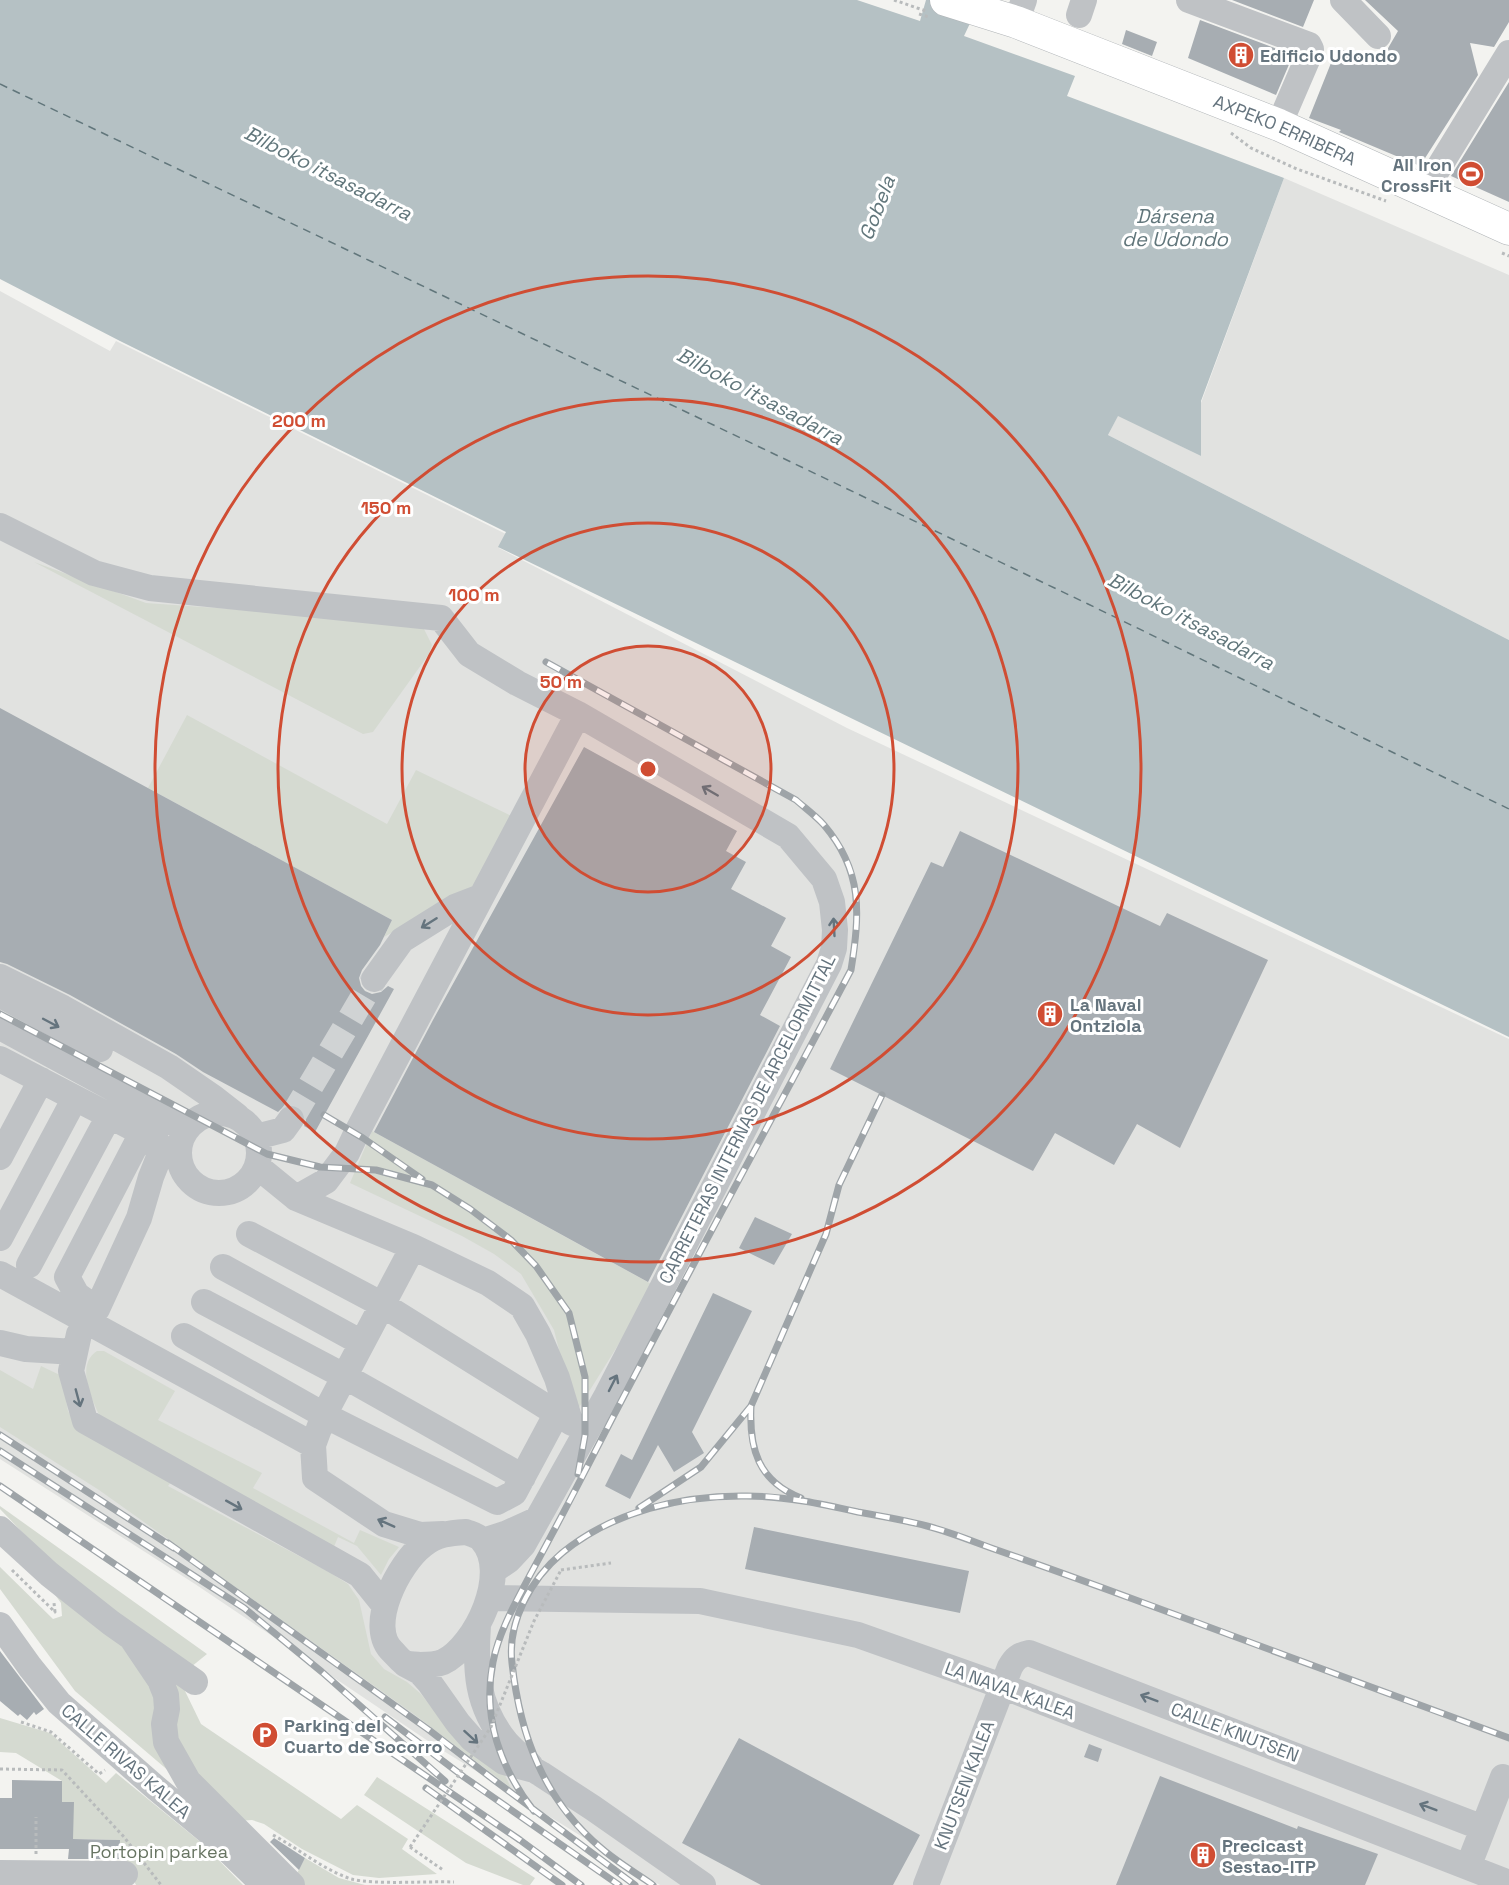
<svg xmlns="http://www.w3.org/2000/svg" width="1509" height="1885" font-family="'Space Grotesk',sans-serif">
<rect width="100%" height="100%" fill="#f3f3f0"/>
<path fill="#e1e2e0" d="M1284,178L1509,275V640L1108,435L1118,415L1201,456V403Z
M0,291L110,351L116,341L506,534L499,548L847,728L1509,1039V1885H660L434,1745L195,1584L0,1459Z"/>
<path fill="#d5dad1" d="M34,562L146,603L412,622L424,629L432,645L429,654L373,732L363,734Z
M187,715L387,824L416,770L518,819L491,878L384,937L392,920L148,788Z
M372,1131L655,1286L575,1414L554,1330L521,1274L494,1254L462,1236L350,1183Z
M97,1351H104L175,1391L158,1420L262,1473L253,1488L354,1543L360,1530L399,1547L389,1559L381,1575L357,1546L338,1537L331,1554L106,1429C97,1409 72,1367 97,1351Z
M41,1366L62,1376L68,1411L77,1427L172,1481L168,1486L329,1572L348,1584L359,1600L371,1654L384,1669L407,1682L421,1694L453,1735L504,1773L511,1788L415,1715L99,1490L0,1427V1370L33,1389Z
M0,1506L207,1654L191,1667L131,1625L47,1558L0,1509Z
M33,1564L126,1642L154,1680L177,1778L75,1691L0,1589V1567L53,1619L62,1616L61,1603Z
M166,1679L183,1680L185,1691L201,1724L341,1819L357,1805L408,1839L402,1849L437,1874L379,1878L353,1875L302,1849L264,1824L252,1820L236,1821L174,1747Z
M0,1718L50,1733L106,1783L116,1773L203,1844L243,1885H136L119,1851V1840L73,1839V1802H62V1781L16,1753L0,1752Z
M377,1777L535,1878L530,1885H523L466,1863L364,1795Z
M305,1858L339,1878L365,1885H300L294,1879Z"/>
<path fill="#b5c1c4" d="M0,0H857L920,21L926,0H981L964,36L1075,76L1067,96L1284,178L1201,401V456L1118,416L1108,435L1509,640V1037L498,547L506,532L120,341L0,279Z"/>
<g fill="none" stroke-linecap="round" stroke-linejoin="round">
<path stroke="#61767b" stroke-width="1.5" stroke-dasharray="8 6" stroke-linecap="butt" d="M0,84L1088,604L1509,809"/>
</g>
<path fill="#a7adb2" d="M1232,0H1314L1303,27Z
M1365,0H1509V22L1494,47L1470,43L1478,75L1420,166L1339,132L1341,130L1309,118L1337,48L1380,62L1398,31Z
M1200,20L1293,55L1276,95L1188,58Z
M1126,30L1157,42L1152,56L1122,44Z
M1509,82V202L1451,176Z
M0,708L392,920L380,945L362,970L359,978L361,986L365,991L372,994L381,992L388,986L394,989L315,1132L304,1126L306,1120L305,1113L299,1107L293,1104L285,1105L278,1112L203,1072L176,1054L70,995L7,964L0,962Z
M584,747L737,831L726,851L746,862L731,889L786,918L771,946L791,957L760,1015L780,1026L648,1282L374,1132L433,1020Z
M960,831L1160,926L1167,913L1268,960L1180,1148L1137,1124L1114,1165L1055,1133L1033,1171L830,1069L931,862L943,867Z
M755,1217L792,1234L774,1265L739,1248Z
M713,1293L752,1311L692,1432L704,1453L674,1472L658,1445L630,1499L605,1486L621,1454L632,1460Z
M754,1527L969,1571L960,1613L745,1569Z
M0,1651L44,1709L36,1715L34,1712L27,1720L20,1714L18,1716L0,1701Z
M739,1738L920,1835L893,1885H761L682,1843Z
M1089,1744L1102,1749L1098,1762L1084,1757Z
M1160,1776L1297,1829L1298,1826L1378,1854L1365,1885H1116Z
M12,1780L62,1781V1802H74L73,1839L120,1840L119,1859H68L69,1849H0V1798H12Z
M274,1838L305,1858L299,1870L270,1842Z"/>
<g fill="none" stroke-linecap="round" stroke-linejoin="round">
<path stroke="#d0d3d4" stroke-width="26" stroke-dasharray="26 13" stroke-linecap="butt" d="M291,1119L374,979"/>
<defs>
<g id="major">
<path id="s1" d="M946,0L1016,22L1279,125L1509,229"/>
</g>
</defs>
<use href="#major" stroke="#b0b4b7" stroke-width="33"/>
<path stroke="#b8bbbc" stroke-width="3" stroke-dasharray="3 3" stroke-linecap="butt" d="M894,0L926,11
M919,14L929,17
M1231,133L1251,148L1297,169L1386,201
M1502,253L1509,256
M12,1570L55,1612L54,1603
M561,1570L611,1563
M21,1722L51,1732L99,1774L105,1770
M0,1769L62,1770L124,1837L161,1885
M273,1835C299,1849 322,1869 351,1879C376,1885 424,1881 454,1882
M410,1847L443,1870
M36,1854V1817"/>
<path stroke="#bfc2c5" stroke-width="26" d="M1189,0L1309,45L1311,49L1310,53L1279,125
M1343,0L1378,36
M1079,15L1084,0
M1016,22L1024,0
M1425,190L1509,53
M0,526L94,573L150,588L441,618L469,654L517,683L578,714L788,836L824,879L832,902L835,930L834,948L829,964L607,1395L523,1545L509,1560L493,1571
M0,977L63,1008L169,1067L214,1098L237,1116
M374,979L402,940L455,907L481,897
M6,998L100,1049
M0,1027L164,1116L185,1131
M0,1059L156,1140L159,1157L151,1177L139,1218L97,1309L79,1334L71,1371L85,1421L360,1575L385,1606
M179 1153a40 40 0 1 1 80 0a40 40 0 1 1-80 0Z
M256,1137L283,1130L291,1119
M0,1157L41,1080
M258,1167L296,1198L413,1247L324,1415L313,1445L315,1478L384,1524L420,1535L443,1534
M296,1198L326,1181L347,1153L356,1134L578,714
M249,1234L383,1305L572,1423
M0,1238L75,1098
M413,1247L488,1283L522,1306L538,1334L557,1378L570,1421
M29,1265L109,1116
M223,1267L362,1343
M0,1274L313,1445
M204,1302L344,1376L523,1477
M97,1309L77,1295L67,1277L142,1133
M184,1336L324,1415L497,1502L514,1493L557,1413
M0,1343L26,1349L75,1352
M0,1529L49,1574L111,1623L195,1682
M466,1532C471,1534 479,1536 482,1540C511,1572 476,1646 443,1662C435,1665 428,1665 420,1665C414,1664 407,1665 403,1662C399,1659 396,1655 393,1652C365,1627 399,1563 423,1545C437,1534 450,1533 466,1532Z
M483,1541L505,1534L536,1520
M489,1598L700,1601L858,1635L1002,1686L1509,1883
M0,1625L30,1667L59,1703L156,1788L209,1832L264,1885
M478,1625C475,1670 476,1705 506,1742C513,1750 522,1757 530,1765
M131,1637L160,1680L166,1695L167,1709L164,1724L166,1742L188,1781L292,1885
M405,1664L420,1672L429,1682L458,1723L472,1739L504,1762L534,1770L541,1774L593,1808L703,1885
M1468,1867L1503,1777
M0,1873L125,1874
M926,1885L1010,1667C1015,1658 1019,1655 1029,1653L1483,1828"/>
<use href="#major" stroke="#fff" stroke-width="32"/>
<defs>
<path id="rail" d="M0,1014L267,1154L320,1167L376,1170L432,1185L470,1209L511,1240L536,1266L569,1313L585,1377V1435L578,1474
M324,1115L363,1138L422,1179
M751,1406C749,1449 758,1481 801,1498
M0,1435L174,1548
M0,1451L244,1608L322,1672L445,1781
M0,1486L520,1840L581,1885
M639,1508L701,1467L751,1406L826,1234L839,1185L882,1095
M168,1543L429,1730L494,1780L635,1885
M385,1717L464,1777L619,1885
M426,1788L562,1885
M534,1811C500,1768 482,1717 493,1662C499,1631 516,1602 530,1575C548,1542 566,1508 583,1475C670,1305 762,1138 851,970C860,913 863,871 824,825C816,816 805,808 796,800L546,662
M653,1885C636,1873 617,1862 601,1848C544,1800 520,1736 512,1663C507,1622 531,1579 562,1553C613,1511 683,1495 747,1496C785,1496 822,1504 858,1512C881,1516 904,1520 927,1526C950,1532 972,1541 994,1549C1040,1565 1087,1582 1133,1599C1258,1645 1384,1692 1509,1738"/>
</defs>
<use href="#rail" stroke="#9ea4a8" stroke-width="7"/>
<use href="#rail" stroke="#fff" stroke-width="4.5" stroke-dasharray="14" stroke-linecap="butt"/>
<path stroke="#b8bbbc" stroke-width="3" stroke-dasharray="3 3" stroke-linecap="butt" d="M410,1847L491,1727L534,1621L561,1570"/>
</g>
<defs><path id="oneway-shaft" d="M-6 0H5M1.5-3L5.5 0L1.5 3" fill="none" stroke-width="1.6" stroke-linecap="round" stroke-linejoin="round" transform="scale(1.5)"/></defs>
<g stroke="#65747e">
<use href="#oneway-shaft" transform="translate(710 791) rotate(-150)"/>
<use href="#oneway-shaft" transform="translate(429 923) rotate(148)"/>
<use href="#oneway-shaft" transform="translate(834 927) rotate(-93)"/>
<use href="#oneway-shaft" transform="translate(51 1023) rotate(28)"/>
<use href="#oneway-shaft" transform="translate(613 1383) rotate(-63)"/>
<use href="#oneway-shaft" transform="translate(78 1398) rotate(75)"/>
<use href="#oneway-shaft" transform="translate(234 1505) rotate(29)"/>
<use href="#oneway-shaft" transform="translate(386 1523) rotate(-156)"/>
<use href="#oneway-shaft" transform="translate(1149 1698) rotate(-159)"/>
<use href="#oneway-shaft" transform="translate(471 1737) rotate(42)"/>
<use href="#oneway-shaft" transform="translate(1428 1807) rotate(-159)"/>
</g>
<circle cx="648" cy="769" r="123" fill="#d04d33" fill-opacity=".12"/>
<g fill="none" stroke="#d04d33" stroke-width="3">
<circle cx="648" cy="769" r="123"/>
<circle cx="648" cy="769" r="246"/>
<circle cx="648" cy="769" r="370"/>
<circle cx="648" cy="769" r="493"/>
</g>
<defs>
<symbol id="building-disc" viewBox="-11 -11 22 22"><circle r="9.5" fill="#d04d33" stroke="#fff"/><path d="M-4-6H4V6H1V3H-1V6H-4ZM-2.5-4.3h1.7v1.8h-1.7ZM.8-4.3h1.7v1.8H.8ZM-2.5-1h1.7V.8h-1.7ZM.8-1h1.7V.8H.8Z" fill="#fff"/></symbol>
<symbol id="stadium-disc" viewBox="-11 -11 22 22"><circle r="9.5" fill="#d04d33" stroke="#fff"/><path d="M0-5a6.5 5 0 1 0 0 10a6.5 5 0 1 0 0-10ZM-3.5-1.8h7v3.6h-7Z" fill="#fff"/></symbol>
<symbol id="parking-disc" viewBox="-11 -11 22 22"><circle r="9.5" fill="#d04d33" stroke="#fff"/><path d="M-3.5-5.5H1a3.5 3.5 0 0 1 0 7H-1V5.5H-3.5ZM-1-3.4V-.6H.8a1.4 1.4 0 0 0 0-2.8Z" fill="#fff"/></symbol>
</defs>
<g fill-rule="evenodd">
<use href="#building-disc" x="1226" y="40" width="30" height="30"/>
<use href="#stadium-disc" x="1456" y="159" width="30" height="30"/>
<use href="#building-disc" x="1035" y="999" width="30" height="30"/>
<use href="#parking-disc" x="250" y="1720" width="30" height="30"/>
<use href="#building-disc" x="1188" y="1840" width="30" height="30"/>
</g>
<g text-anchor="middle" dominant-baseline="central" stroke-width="6" stroke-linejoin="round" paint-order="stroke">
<g font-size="18" font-weight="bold" fill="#65747e" stroke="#fff" text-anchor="start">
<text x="1260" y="55">Edificio Udondo</text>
<text x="1452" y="164" text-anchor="end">All Iron<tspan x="1452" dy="21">CrossFit</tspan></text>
<text x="1070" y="1004">La Naval<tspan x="1070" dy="21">Ontziola</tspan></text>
<text x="284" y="1725">Parking del<tspan x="284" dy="21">Cuarto de Socorro</tspan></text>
<text x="1222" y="1845">Precicast<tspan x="1222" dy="21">Sestao-ITP</tspan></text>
</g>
<g font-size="18" fill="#65747e" stroke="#fff">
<text stroke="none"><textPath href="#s1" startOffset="363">AXPEKO ERRIBERA</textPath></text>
<text transform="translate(747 1119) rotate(-63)">CARRETERAS INTERNAS DE ARCELORMITTAL</text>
<text transform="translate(1010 1690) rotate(20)">LA NAVAL KALEA</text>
<text transform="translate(1235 1732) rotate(21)">CALLE KNUTSEN</text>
<text transform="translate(126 1761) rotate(41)">CALLE RIVAS KALEA</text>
<text transform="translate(964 1785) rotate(-69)">KNUTSEN KALEA</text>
</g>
<g font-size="18" fill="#687563" stroke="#fff">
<text x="159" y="1851">Portopin parkea</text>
</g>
<g font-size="20" font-style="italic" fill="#61767b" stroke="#fff">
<text transform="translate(328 173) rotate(27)">Bilboko itsasadarra</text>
<text transform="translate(877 208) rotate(-69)">Gobela</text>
<text x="1175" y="216">Dársena<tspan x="1175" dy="23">de Udondo</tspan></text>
<text transform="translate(760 396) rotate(28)">Bilboko itsasadarra</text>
<text transform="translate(1191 621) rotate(28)">Bilboko itsasadarra</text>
</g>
</g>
<circle cx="648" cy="769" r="9" fill="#d04d33" stroke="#fff" stroke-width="3"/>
<g font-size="18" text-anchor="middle" font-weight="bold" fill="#d04d33" stroke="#fff" stroke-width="6" stroke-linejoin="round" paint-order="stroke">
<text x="299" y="427">200 m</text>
<text x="386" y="514">150 m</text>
<text x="474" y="601">100 m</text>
<text x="561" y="688">50 m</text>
</g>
</svg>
